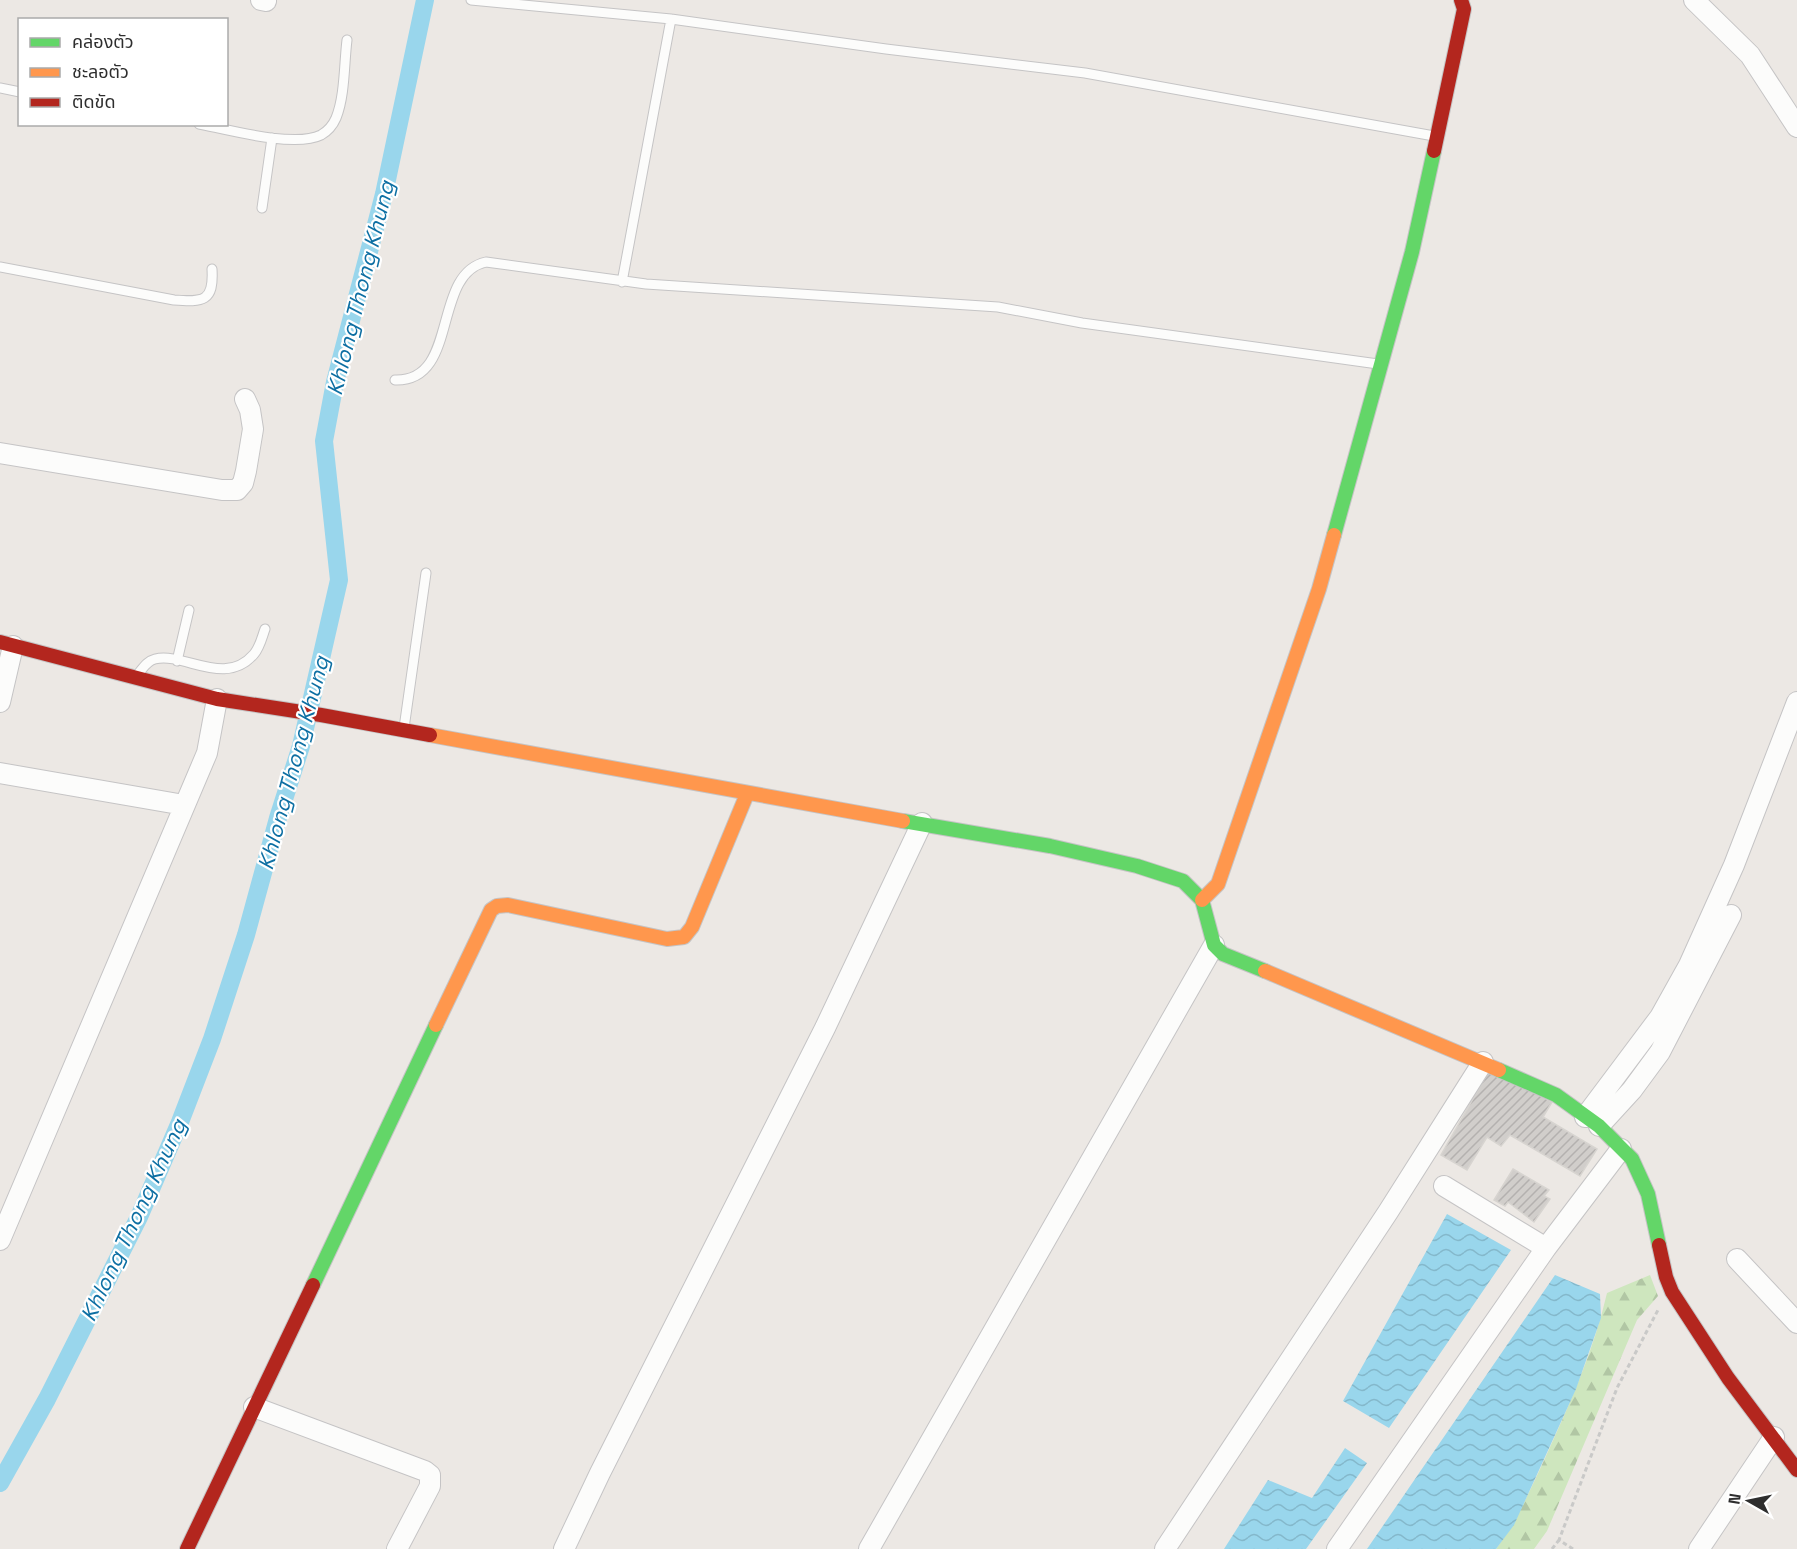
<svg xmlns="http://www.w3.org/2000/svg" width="1797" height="1549" font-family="'Space Grotesk','Noto Sans Thai',sans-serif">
<defs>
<pattern id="forest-firs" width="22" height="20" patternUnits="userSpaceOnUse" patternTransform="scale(1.5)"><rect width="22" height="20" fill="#cee6be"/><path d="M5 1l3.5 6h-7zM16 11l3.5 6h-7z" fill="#b1c6a4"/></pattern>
<pattern id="water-waves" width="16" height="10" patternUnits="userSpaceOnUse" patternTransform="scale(1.5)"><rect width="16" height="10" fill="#99d6ec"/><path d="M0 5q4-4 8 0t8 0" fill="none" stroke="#84b8cb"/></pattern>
<pattern id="building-hatch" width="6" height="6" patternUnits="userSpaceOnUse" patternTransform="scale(1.5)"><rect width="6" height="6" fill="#d1cecb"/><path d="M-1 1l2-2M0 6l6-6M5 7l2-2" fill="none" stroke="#b4b1af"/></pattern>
</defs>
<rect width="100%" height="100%" fill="#ece8e4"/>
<path fill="url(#forest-firs)" d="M1650,1275L1658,1296L1637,1320L1547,1531L1534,1549H1496C1518,1519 1530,1490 1546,1456C1570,1403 1594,1350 1607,1293Z"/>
<path fill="url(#water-waves)" d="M1447,1214L1511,1250L1389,1428L1343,1401Z
M1555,1275L1600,1294L1601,1318L1576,1389L1514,1525L1496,1549H1367Z
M1345,1448L1367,1463L1306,1549H1224L1268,1480L1312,1498Z"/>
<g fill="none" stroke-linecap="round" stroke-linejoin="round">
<path stroke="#99d6ec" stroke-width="18" d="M0,1483L47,1399L139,1217L180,1122L212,1039L246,935L278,818L301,746L339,580L324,441L335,382L384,194L425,0"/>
</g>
<path fill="url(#building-hatch)" stroke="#d7d4d0" stroke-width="1.5" d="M1490,1069L1552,1102L1543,1117L1597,1149L1580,1176L1510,1135L1501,1146L1487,1137L1467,1170L1441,1155Z
M1513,1169L1549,1190L1544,1196L1550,1199L1534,1222L1508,1202L1505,1206L1494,1200Z"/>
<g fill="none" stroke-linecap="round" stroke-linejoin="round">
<defs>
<path id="lane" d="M471,0L671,19L886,49L1085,73L1434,136
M0,88L20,92
M199,124C229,130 295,148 321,135C328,131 333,125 336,118C345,96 344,64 347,40
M262,208L272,138
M0,267L174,300C203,302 214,302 212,269
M622,282L671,19
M395,380C460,382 431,274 486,262L646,284L998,307L1082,323L1378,364
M177,661L189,610
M138,674C143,668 147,661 155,659C185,652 225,688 254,654C260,647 262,637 265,629
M404,728L426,573"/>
<path id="street" d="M261,0L266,1
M1694,0L1750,55L1797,127
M0,453L222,490H237L243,483L246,471L253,429L250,410L245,399
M0,702L13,646
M0,773L184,805
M1585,1117L1660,1017L1689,965L1734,865L1797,702
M1599,1126L1632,1090L1660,1052L1731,915
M1444,1186L1546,1248
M0,1240L207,753L217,699
M1737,1259L1797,1323
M254,1407L425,1471L430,1475V1486L397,1549
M564,1549L600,1473L825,1028L922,823
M869,1549L1214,945
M1165,1549L1388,1212L1483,1062
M1337,1549L1546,1248L1621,1149
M1699,1549L1774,1437"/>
<path id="fast" d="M1334,535L1412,252L1434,151
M903,821L1050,846L1137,866L1183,881L1202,900L1214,945L1223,954L1265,971
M1499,1070L1556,1095L1599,1126L1632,1159L1648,1194L1659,1245
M313,1285L436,1025"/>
<path id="slow" d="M430,735L903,821
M1202,900L1218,884L1319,589L1334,535
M1265,971L1499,1070
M436,1025L491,910L497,906L508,905L667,939L684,937L692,927L747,794"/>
<path id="jam" d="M1434,151L1464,9L1461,0
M0,642L217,699L321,715L430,735
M1659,1245L1666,1277L1672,1292L1728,1378L1797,1470
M187,1549L313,1285"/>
</defs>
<use href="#lane" stroke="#c5c4c5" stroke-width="11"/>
<use href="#street" stroke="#c5c4c5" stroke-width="22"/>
<use href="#fast" stroke="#c5c4c5" stroke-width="16"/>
<use href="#slow" stroke="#c5c4c5" stroke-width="16"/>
<use href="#jam" stroke="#c5c4c5" stroke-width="16"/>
<path stroke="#c9c9c8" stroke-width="3" stroke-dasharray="4.5 3" stroke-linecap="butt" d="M1552,1549L1559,1540
M1573,1549L1559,1540L1617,1388L1658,1310"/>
<use href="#lane" stroke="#fcfcfb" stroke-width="9"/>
<use href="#street" stroke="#fcfcfb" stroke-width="20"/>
<use href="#fast" stroke="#63d668" stroke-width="14"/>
<use href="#slow" stroke="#ff974d" stroke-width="14"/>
<use href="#jam" stroke="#b3261e" stroke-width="14"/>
</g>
<g text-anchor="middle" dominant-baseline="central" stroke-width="4.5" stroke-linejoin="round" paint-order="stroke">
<g font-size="22" font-style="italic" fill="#0d6fa3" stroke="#fff">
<text transform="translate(360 288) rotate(-76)">Khlong Thong Khung</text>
<text transform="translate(293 763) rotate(-75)">Khlong Thong Khung</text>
<text transform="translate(133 1220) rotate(-65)">Khlong Thong Khung</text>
</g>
</g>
<rect x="18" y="18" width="210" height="108" fill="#ffffff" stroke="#ababab" stroke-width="1.5"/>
<rect x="30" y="38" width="30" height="9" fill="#63d668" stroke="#ababab" stroke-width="1.5"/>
<text x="72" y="48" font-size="18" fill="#2e2e2e">คล่องตัว</text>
<rect x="30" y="68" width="30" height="9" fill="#ff974d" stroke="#ababab" stroke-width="1.5"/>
<text x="72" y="78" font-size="18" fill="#2e2e2e">ชะลอตัว</text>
<rect x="30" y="98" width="30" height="9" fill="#b3261e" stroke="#ababab" stroke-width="1.5"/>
<text x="72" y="108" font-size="18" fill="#2e2e2e">ติดขัด</text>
<g transform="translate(1749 1501) rotate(279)" stroke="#ffffff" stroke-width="4.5" paint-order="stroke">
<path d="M0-4.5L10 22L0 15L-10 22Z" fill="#2e2e2e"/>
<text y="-9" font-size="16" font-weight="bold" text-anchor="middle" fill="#2e2e2e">N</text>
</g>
</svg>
